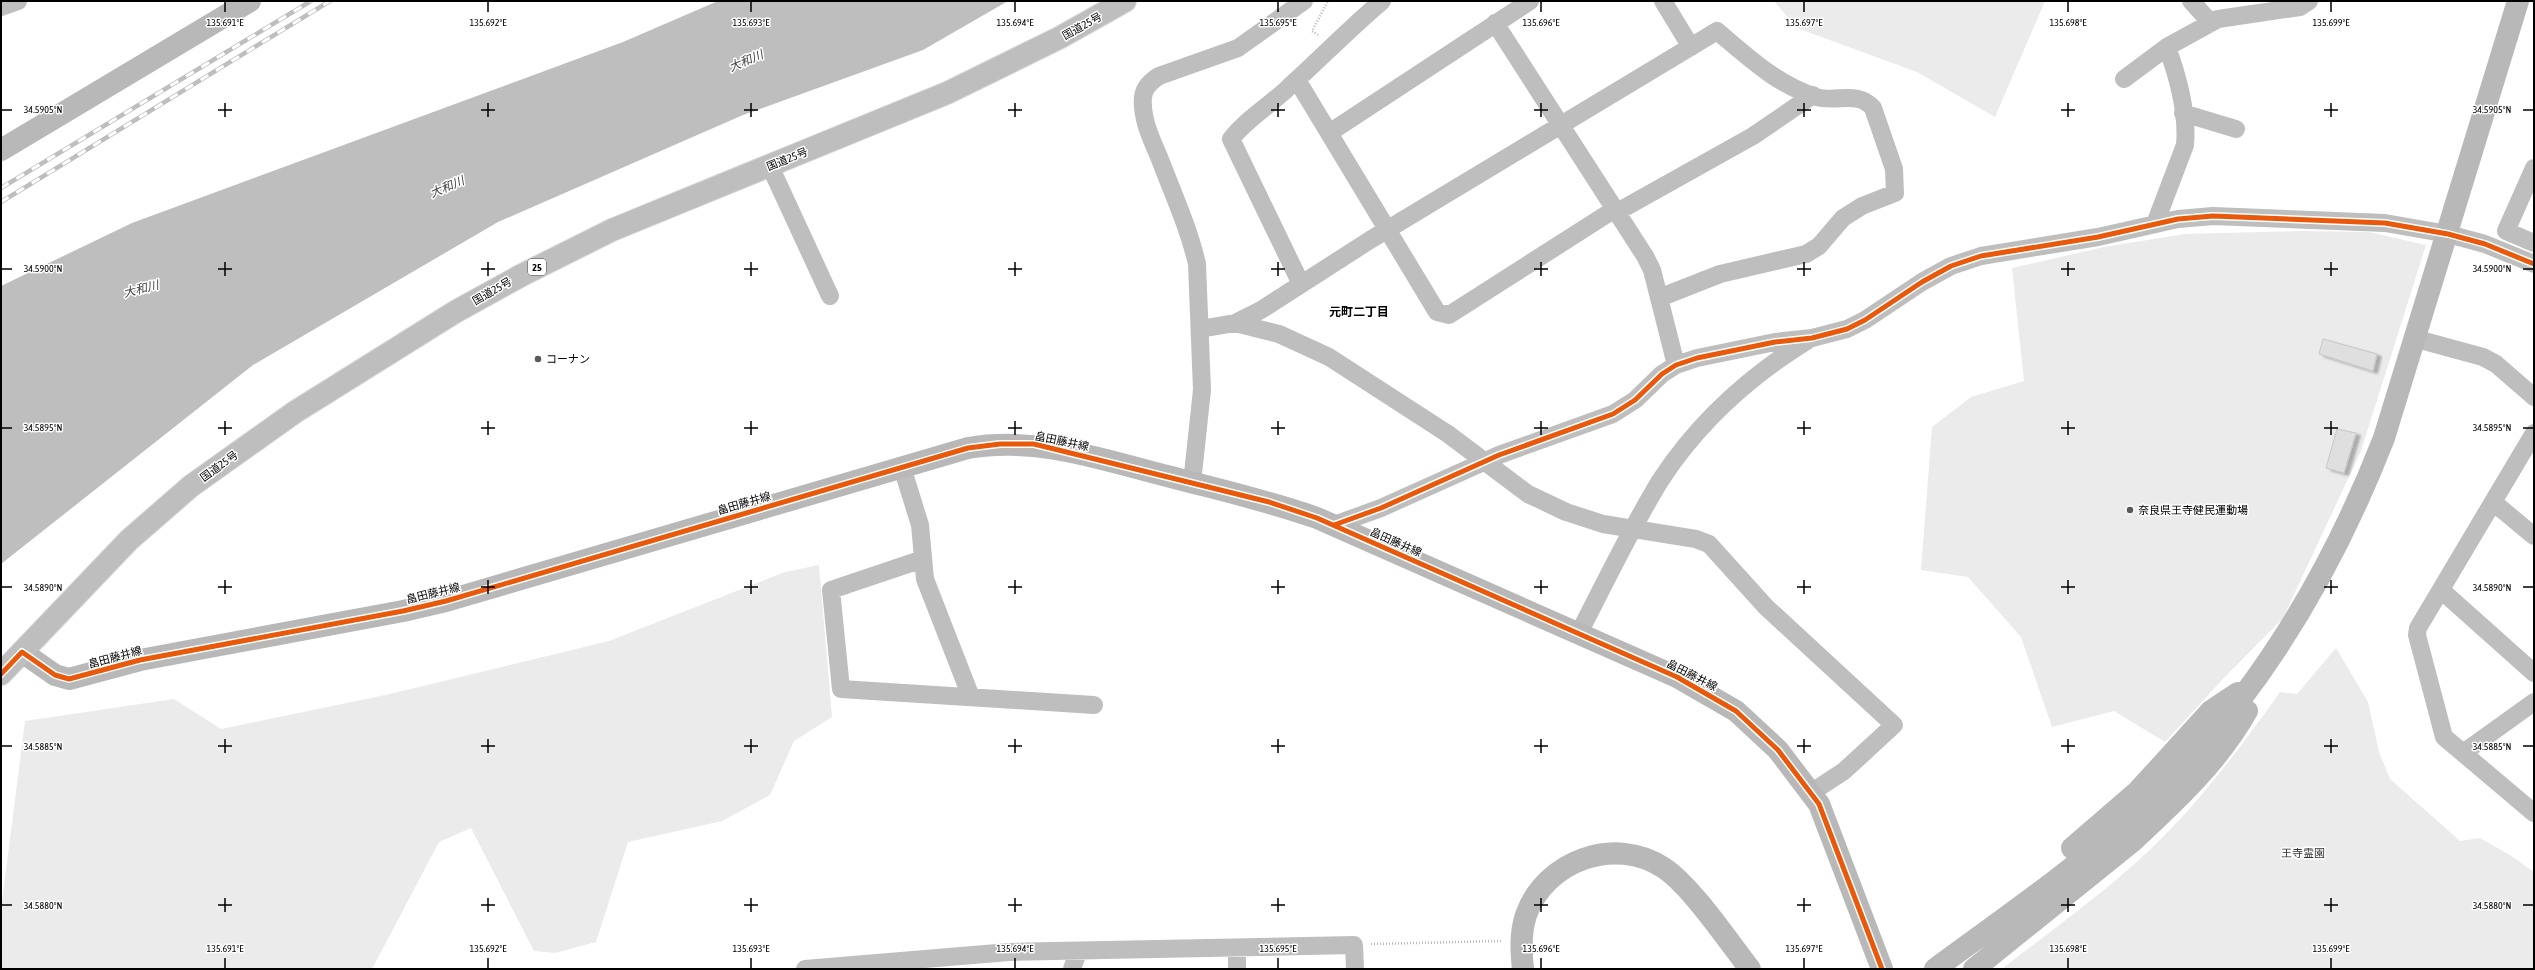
<svg xmlns="http://www.w3.org/2000/svg" width="2535" height="970" font-family="'Asap Condensed','Noto Sans JP',sans-serif">
<defs>
<filter id="shadow"><feDropShadow dx="4.5" dy="2.5" stdDeviation="1" flood-color="#0004"/></filter>
</defs>
<rect width="100%" height="100%" fill="#fff"/>
<path fill="#ebebeb" d="M1774,1H2045L1995,117L1917,72L1797,28Z
M2301,231L2369,232L2426,245L2361,451L2283,618L2220,682L2165,742L2114,711L2052,727L2021,637L1968,577L1921,570L1932,427L1971,397L2024,381L2012,268L2104,247L2185,234Z
M819,565L832,717L794,741L770,795L722,821L628,842L596,942L555,953L534,951L471,828L439,842L372,969H1L2,902L25,721L174,699L221,729L390,694L609,641L785,572Z
M2336,648L2368,702L2379,752L2390,779L2460,841L2480,838L2510,855L2534,872V969H2002C2048,933 2097,898 2140,859C2194,810 2238,751 2280,692L2297,694Z"/>
<path fill="#bebebe" d="M718,1H1008L923,50L743,115L498,222L253,365L1,564V286L132,223L623,42Z"/>
<path fill="#dfdfdf" stroke="#c6c6c6" filter="url(#shadow)" d="M2323,339L2377,354L2373,371L2319,354Z
M2337,429L2356,433L2344,473L2326,468Z"/>
<g fill="none" stroke-linecap="round" stroke-linejoin="round">
<defs>
<path id="highway" d="M1,674L129,540L191,486L295,412L455,312L522,275L612,230L947,93L1059,38L1125,1"/>
</defs>
<use href="#highway" stroke="#dbdbdb" stroke-width="24"/>
<path stroke="#b9b9b9" stroke-width="2.5" stroke-dasharray="1 2" stroke-linecap="butt" d="M1318,35L1312,31L1328,1
M1371,944L1502,941"/>
<path stroke="#bebebe" stroke-width="18" d="M1663,1L1691,47
M2191,1L2211,23
M1,7L18,1
M1495,23L1645,256L1652,270L1676,365
M2124,79L2167,47L2218,19L2300,7L2309,1
M1297,80L1437,312L1449,315L1615,209
M2183,113L2236,129
M1329,133L1530,1
M770,166L830,296
M2534,168L2506,231L2534,243
M1617,212L1753,136L1813,95
M2155,224L2185,145C2188,112 2178,77 2167,47
M1301,284L1231,139C1247,118 1271,105 1290,86C1321,58 1350,28 1382,1
M1235,323L1279,334L1329,357L1448,434L1528,494L1566,512L1603,524L1696,539L1709,544L1766,607L1894,725L1844,771L1812,792
M1200,329L1235,323L1261,310L1370,240L1717,31C1748,57 1776,84 1816,97C1836,103 1858,90 1873,108L1894,169L1895,193L1862,206L1843,218L1819,246L1806,254L1720,274L1659,298
M2413,338L2483,357L2496,364L2534,397
M2534,433L2418,628L2417,635L2444,737L2534,813
M902,467L920,525L925,579L971,697
M1192,483L1202,390L1197,264C1189,229 1174,196 1161,162C1153,142 1141,120 1143,97C1144,87 1151,81 1159,76L1238,48L1304,1
M2493,502L2534,536
M1334,525L1381,508L1499,455L1613,414L1635,400L1662,374L1676,365L1697,358L1775,342L1812,338L1847,329L1865,320L1922,282L1951,266L1981,256L2098,237L2178,219L2213,216L2385,223L2448,234L2485,244L2534,264
M923,559L831,590L841,689L1094,705
M2441,590L2534,673
M1579,633C1605,583 1630,530 1660,481C1697,424 1750,376 1808,340
M2463,753L2534,702
M1237,948V969
M805,969L1009,952L1354,945L1355,969
M1072,969L1078,952"/>
<path stroke="#b8b8b8" stroke-width="22" d="M1,150L250,1
M22,652L55,675L69,679L140,660L403,611L446,601L968,448C1039,436 1102,460 1171,477C1220,490 1269,501 1317,518L1677,677L1736,711L1778,750L1819,804L1882,969
M2072,848L2138,791L2211,711L2238,693
M1523,969C1521,951 1520,933 1526,915C1545,861 1615,835 1664,868C1692,887 1728,941 1750,969
M1935,969C2000,921 2067,875 2127,822C2245,718 2327,584 2384,438L2518,1
M1974,969L2133,841C2175,802 2219,761 2247,711"/>
<use href="#highway" stroke="#bebebe" stroke-width="22"/>
<defs>
<path id="rail" d="M1,188L311,1
M1,202L330,1"/>
</defs>
<use href="#rail" stroke="#bebebe" stroke-width="4.5"/>
<use href="#rail" stroke="#fff" stroke-width="3" stroke-dasharray="9" stroke-linecap="butt"/>
<defs>
<path id="cycleway" d="M1334,525L1381,508L1499,455L1613,414L1635,400L1662,374L1676,365L1697,358L1775,342L1812,338L1847,329L1865,320L1922,282L1951,266L1981,256L2098,237L2178,219L2213,216L2385,223L2448,234L2485,244L2534,264
M1,674L22,652L55,675L69,679L140,660L403,611L446,601L968,448L1000,444H1034L1269,502L1317,518L1677,677L1736,711L1778,750L1819,804L1882,969"/>
</defs>
<use href="#cycleway" stroke="#fff" stroke-width="8"/>
<use href="#cycleway" stroke="#e8590c" stroke-width="5"/>
</g>
<path fill="none" stroke="#000" stroke-width="1.5" d="M225,2V12M488,2V12M751,2V12M1015,2V12M1278,2V12M1541,2V12M1804,2V12M2068,2V12M2331,2V12M225,103V117M488,103V117M751,103V117M1015,103V117M1278,103V117M1541,103V117M1804,103V117M2068,103V117M2331,103V117M2,110H12M218,110H232M481,110H495M744,110H758M1008,110H1022M1271,110H1285M1534,110H1548M1797,110H1811M2061,110H2075M2324,110H2338M2523,110H2533M225,262V276M488,262V276M751,262V276M1015,262V276M1278,262V276M1541,262V276M1804,262V276M2068,262V276M2331,262V276M2,269H12M218,269H232M481,269H495M744,269H758M1008,269H1022M1271,269H1285M1534,269H1548M1797,269H1811M2061,269H2075M2324,269H2338M2523,269H2533M225,421V435M488,421V435M751,421V435M1015,421V435M1278,421V435M1541,421V435M1804,421V435M2068,421V435M2331,421V435M2,428H12M218,428H232M481,428H495M744,428H758M1008,428H1022M1271,428H1285M1534,428H1548M1797,428H1811M2061,428H2075M2324,428H2338M2523,428H2533M225,580V594M488,580V594M751,580V594M1015,580V594M1278,580V594M1541,580V594M1804,580V594M2068,580V594M2331,580V594M2,587H12M218,587H232M481,587H495M744,587H758M1008,587H1022M1271,587H1285M1534,587H1548M1797,587H1811M2061,587H2075M2324,587H2338M2523,587H2533M225,739V753M488,739V753M751,739V753M1015,739V753M1278,739V753M1541,739V753M1804,739V753M2068,739V753M2331,739V753M2,746H12M218,746H232M481,746H495M744,746H758M1008,746H1022M1271,746H1285M1534,746H1548M1797,746H1811M2061,746H2075M2324,746H2338M2523,746H2533M225,898V912M488,898V912M751,898V912M1015,898V912M1278,898V912M1541,898V912M1804,898V912M2068,898V912M2331,898V912M2,905H12M218,905H232M481,905H495M744,905H758M1008,905H1022M1271,905H1285M1534,905H1548M1797,905H1811M2061,905H2075M2324,905H2338M2523,905H2533M225,958V968M488,958V968M751,958V968M1015,958V968M1278,958V968M1541,958V968M1804,958V968M2068,958V968M2331,958V968"/>
<g fill="#595959" stroke="#fff" stroke-width="1.5">
<circle cx="538" cy="359" r="4"/>
<circle cx="2130" cy="510" r="4"/>
</g>
<g text-anchor="middle" dominant-baseline="central" stroke-width="3" stroke-linejoin="round" paint-order="stroke">
<rect fill="#fff" stroke="#4c4c4c" stroke-width="1" x="528" y="259" width="18" height="16" rx="3"/>
<g font-size="10" font-weight="bold" fill="#000">
<text x="537" y="267">25</text>
</g>
<g font-size="11" fill="#000" stroke="#fff">
<text transform="translate(1082 26) rotate(-29)">国道25号</text>
<text transform="translate(787 159) rotate(-22)">国道25号</text>
<text transform="translate(492 291) rotate(-30)">国道25号</text>
<text transform="translate(1062 441) rotate(12)">畠田藤井線</text>
<text transform="translate(219 466) rotate(-36)">国道25号</text>
<text transform="translate(744 503) rotate(-16)">畠田藤井線</text>
<text transform="translate(1396 542) rotate(24)">畠田藤井線</text>
<text transform="translate(433 593) rotate(-14)">畠田藤井線</text>
<text transform="translate(115 657) rotate(-15)">畠田藤井線</text>
<text transform="translate(1692 675) rotate(27)">畠田藤井線</text>
</g>
<g font-size="11" fill="#000" stroke="#fff" text-anchor="start">
<text x="546" y="359">コーナン</text>
<text x="2138" y="510">奈良県王寺健民運動場</text>
</g>
<g font-size="11" fill="#323232" stroke="#fff">
<text x="2303" y="853">王寺霊園</text>
</g>
<g font-size="12" font-style="italic" fill="#434343" stroke="#fff">
<text transform="translate(746 61) rotate(-23)">大和川</text>
<text transform="translate(447 187) rotate(-23)">大和川</text>
<text transform="translate(141 289) rotate(-14)">大和川</text>
</g>
<g font-size="12" font-weight="bold" fill="#000" stroke="#fff">
<text x="1359" y="312">元町二丁目</text>
</g>
</g>
<g font-size="10" text-anchor="middle" fill="#000" stroke="#fff" stroke-width="3" stroke-linejoin="round" paint-order="stroke">
<text x="225" y="26">135.691°E</text>
<text x="488" y="26">135.692°E</text>
<text x="751" y="26">135.693°E</text>
<text x="1015" y="26">135.694°E</text>
<text x="1278" y="26">135.695°E</text>
<text x="1541" y="26">135.696°E</text>
<text x="1804" y="26">135.697°E</text>
<text x="2068" y="26">135.698°E</text>
<text x="2331" y="26">135.699°E</text>
<text x="43" y="113">34.5905°N</text>
<text x="2492" y="113">34.5905°N</text>
<text x="43" y="272">34.5900°N</text>
<text x="2492" y="272">34.5900°N</text>
<text x="43" y="431">34.5895°N</text>
<text x="2492" y="431">34.5895°N</text>
<text x="43" y="591">34.5890°N</text>
<text x="2492" y="591">34.5890°N</text>
<text x="43" y="750">34.5885°N</text>
<text x="2492" y="750">34.5885°N</text>
<text x="43" y="909">34.5880°N</text>
<text x="2492" y="909">34.5880°N</text>
<text x="225" y="952">135.691°E</text>
<text x="488" y="952">135.692°E</text>
<text x="751" y="952">135.693°E</text>
<text x="1015" y="952">135.694°E</text>
<text x="1278" y="952">135.695°E</text>
<text x="1541" y="952">135.696°E</text>
<text x="1804" y="952">135.697°E</text>
<text x="2068" y="952">135.698°E</text>
<text x="2331" y="952">135.699°E</text>
</g>
<rect width="2535" height="970" fill="none" stroke="#000000" stroke-width="4"/>
</svg>
